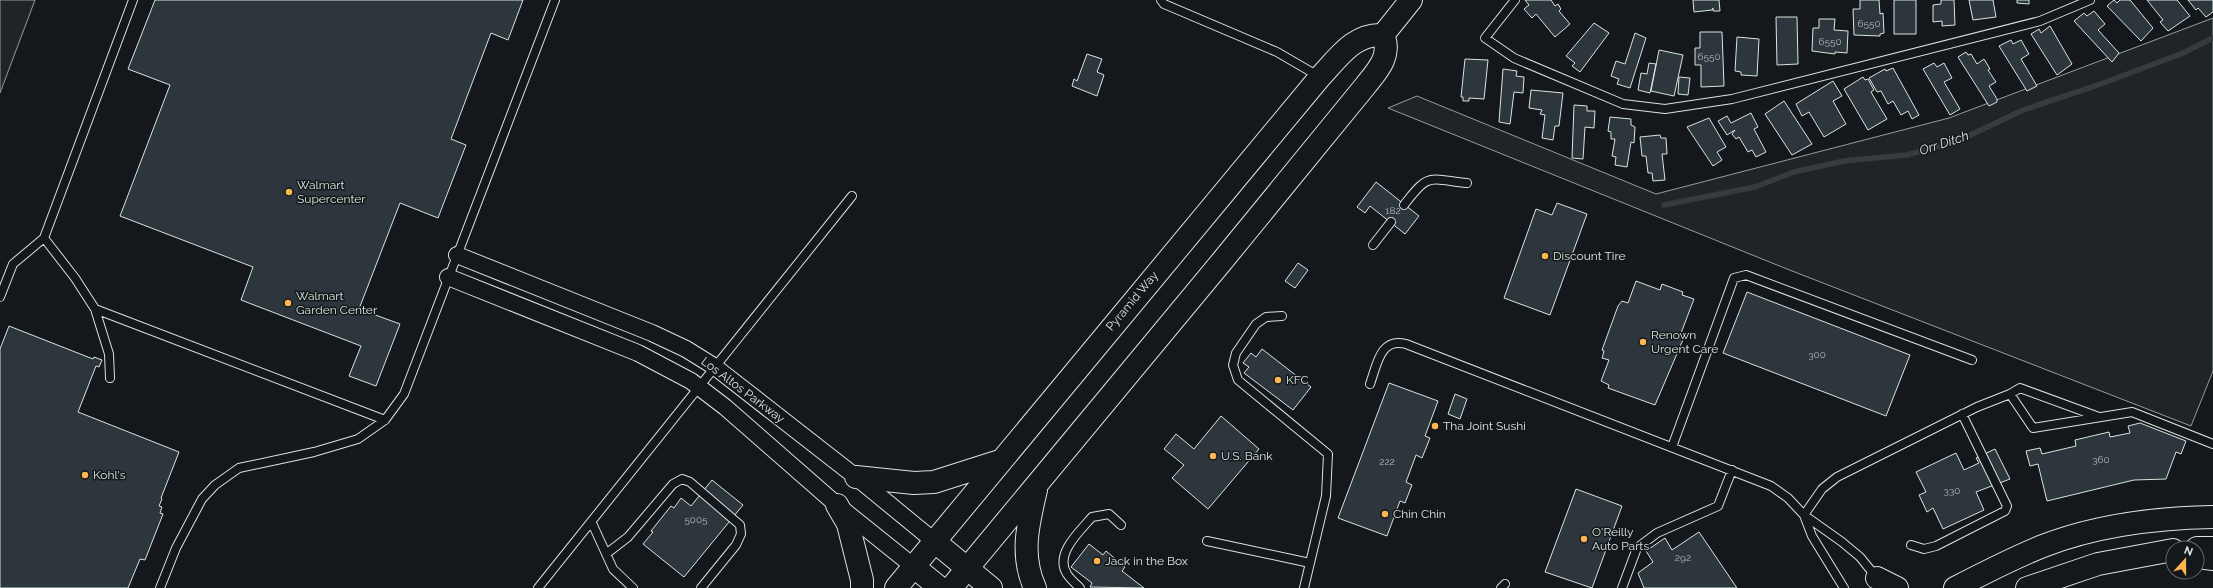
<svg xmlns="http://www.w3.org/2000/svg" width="2213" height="588" font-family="Raleway,sans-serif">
<rect width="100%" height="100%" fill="#14181c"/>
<path fill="#202428" stroke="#939e99" d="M0,0H35L0,93Z
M2213,18V371L2191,426L1787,269L1388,108L1417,96L1656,194L1949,118Z"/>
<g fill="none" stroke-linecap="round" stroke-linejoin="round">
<path stroke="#363b3e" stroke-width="5.5" d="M1664,205L1755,187L1794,172L1844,161L1907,155L1960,140L2023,110L2101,84L2183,53L2213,38"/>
</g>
<path fill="#2c363c" stroke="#d8e6dc" d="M155,0H523L508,40L491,33L451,139L466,145L438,218L400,203L359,309L400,324L376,386L349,376L361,346L241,300L253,267L120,216L170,85L128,69Z
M1525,0H1551L1555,6L1558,4L1561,9L1559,11L1570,24L1555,37L1536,14L1532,18L1524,9L1529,5Z
M1693,0H1719L1720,11H1713V8L1712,10L1694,12Z
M1860,0H1879L1880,14L1883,13L1884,33L1880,34V36L1854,35L1853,9H1860Z
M1894,0H1916V34H1894Z
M1941,0H1954L1955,25L1942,26V21L1933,22V5L1941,4Z
M1969,0H1993L1996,17L1973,20Z
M2017,0H2029V4L2017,3Z
M2114,0L2117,3L2120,0H2130L2153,28L2141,41L2107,6Z
M2147,0H2177L2190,16L2168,31L2160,22L2163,20Z
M2188,0H2213V12L2206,17L2198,8L2196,10Z
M2094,11L2105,24L2098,30L2119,53L2112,62L2074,21L2084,13L2087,16Z
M1776,17H1797L1798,64L1777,65Z
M1819,19H1835L1834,30L1848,31L1847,53L1835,52V54L1812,51L1813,28H1819Z
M1594,23L1609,33L1580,72L1572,66L1575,63L1566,56Z
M2050,26L2072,64L2057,75L2031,34L2039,29L2041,33Z
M1700,32H1722L1724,86L1701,87V65H1695V48H1700Z
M1635,33L1646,38L1630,88L1617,84L1619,79L1611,76L1616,61L1625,64Z
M1737,37L1759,39L1757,76L1741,75V72L1735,71Z
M2011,40L2013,44L2021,40L2029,54L2021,59L2037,86L2027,91L1999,46Z
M1659,50L1683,55L1674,96L1651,91Z
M1966,52L1968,55L1971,54L1977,64L1984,59L1990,69L1988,70L1996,82L1989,86L1997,99V102L1989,106L1958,57Z
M1087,54L1102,59L1097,72L1104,75L1097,96L1072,86L1074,79L1077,81Z
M1465,59L1488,60L1484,99L1469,98V101H1463V97H1461Z
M1649,63L1656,64L1650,93L1638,90L1641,73L1647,74Z
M1934,63L1937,67L1944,63L1952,78L1944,82L1960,109L1950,115L1923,69Z
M1893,68L1919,115L1912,119L1908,111L1901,115L1893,101L1888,104L1881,91L1877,92L1869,78L1885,69L1886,71Z
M1503,69L1517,71L1516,76L1524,77L1523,93L1514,92L1510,124L1499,122Z
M1679,77L1690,78L1688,95L1678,94Z
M1863,77L1865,80L1868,79L1874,90L1871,92L1887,119L1868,130L1844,89Z
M1833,81L1842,96L1833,101L1846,124L1824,137L1809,112L1802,116L1796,104Z
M1531,90L1563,93L1559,126H1555L1553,140L1542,138L1545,115L1540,114L1542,110L1529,108Z
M1784,101L1812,144L1792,155L1765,114Z
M1574,105L1587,106V111H1595L1594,128L1585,127L1583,159L1572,158Z
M1751,113L1758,127L1754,129L1766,152L1756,157L1752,150L1748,152L1739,137L1736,139L1732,134L1735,130L1727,135L1718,121L1727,116L1731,123Z
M1610,117L1631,119V125L1635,127L1634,143L1631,142L1627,167L1615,165L1616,157L1612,156L1615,139H1611V132L1608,131Z
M1709,118L1726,147L1717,152L1722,160L1713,166L1687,127Z
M1660,135L1661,138H1666L1667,154H1662L1665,180L1653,181L1652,173H1648L1646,156H1642L1640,137Z
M1376,182L1419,216L1405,234L1370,206L1365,213L1357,207Z
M1557,203L1587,214L1550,315L1504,298L1536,209L1552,215Z
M1298,263L1308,270L1295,288L1285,281Z
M1636,281L1660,290L1662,284L1683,292L1682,295L1694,299L1681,333L1685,335L1655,405L1608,388L1609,385L1601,381L1609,360L1602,358L1604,351L1602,350L1618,306L1622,301L1628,303Z
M1747,292L1910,355L1886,416L1723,353Z
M9,326L93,359L94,357L102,360L99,367L96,366L78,412L179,452L161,498L162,499L159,506L162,507L160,513L163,514L145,560L140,559L128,588H0V349Z
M1262,349L1311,387L1293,410L1244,373L1249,367L1243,363L1251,353L1256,357Z
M1389,383L1438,401L1425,436L1430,438L1422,458L1416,455L1406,482L1412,485L1405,503L1400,501L1387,536L1338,518Z
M1455,394L1467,399L1460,419L1448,414Z
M1221,416L1259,449L1208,509L1172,478L1184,465L1164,449L1176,434L1194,449Z
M2140,423L2186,441L2181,454L2176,452L2166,479L2134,480L2047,501L2038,464L2030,466L2026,451L2040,448L2042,454L2076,446L2075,440L2109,432L2110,437L2130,433L2128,426Z
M1995,449L2010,479L1976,492L1984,510L1943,529L1933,508L1927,512L1919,495L1926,492L1916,472L1956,453L1964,470L1979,463L1976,458Z
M712,480L743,505L684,577L643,544L653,532L651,531L671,506L674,508L681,498L691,506Z
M1576,489L1622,506L1592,588L1545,572Z
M1699,532L1737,588H1644L1638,573L1653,562L1646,551L1665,538L1672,550Z
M1089,544L1103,555L1106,551L1125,567L1122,571L1144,588L1090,587L1092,583L1071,567Z"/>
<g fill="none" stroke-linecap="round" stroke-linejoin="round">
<defs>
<path id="service" d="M133,0L44,238L75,278L95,309L385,420
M1161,0L1164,4L1277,52L1320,77
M1515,0L1485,38L1514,58L1623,104L1665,109L1732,99L2040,21L2090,0
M1404,205C1429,172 1428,179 1467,183
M1373,245L1391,222
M0,297L13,264L44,238
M95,309L109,354L110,378
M1282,316L1266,317L1256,324L1236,353L1233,365L1238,380L1328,454L1326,496L1304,588
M1370,384C1377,365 1380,337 1406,344L1771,486L1788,498L1804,515L1842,542L1860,557L1877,578
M2010,394L2020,388L2099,417
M1672,447L1734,278L1746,275L1972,360
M1804,515L1822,489L1837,477L1977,407L2010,394L2033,428L2132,412L2213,444
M1804,515L1812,536L1844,588
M592,523L613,569L633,588
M1207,541L1310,563
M1911,545L1924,549L1936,546L2005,511L2007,506L1962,414
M606,554L628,537L673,484L682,479L690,482L740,525L741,534L736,545L701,588
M160,588L176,548L202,499L215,485L239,468L314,452L358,439L385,420L404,394L555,0
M538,588L852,196
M1080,588C1076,584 1070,579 1067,574C1054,554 1080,531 1092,517L1109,514L1121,525
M1501,588L1505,584
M1622,588L1637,548L1657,533L1718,506L1732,470"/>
<path id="minor" d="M457,255L652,333L686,349L715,367L856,477L934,541
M448,277L638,353L691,381L725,407L837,505L913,566
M2197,560L2213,562"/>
<path id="secondary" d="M934,541L991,588
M2197,548H2213
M913,566L940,588
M1877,578L1897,588
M1955,588C1984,573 2013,558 2043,546C2097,525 2156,518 2213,517
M2027,588L2098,564L2173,550"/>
<path id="primary" d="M1383,35L1411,0
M856,477L914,483L934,482L1000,461
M837,505L848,524L862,580V588
M896,588L1320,77C1338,58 1354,33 1383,35
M951,588L1223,260L1366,85C1378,70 1392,55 1383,35
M1035,588C1020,555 1028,524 1036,490"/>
</defs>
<use href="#service" stroke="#d8e6dc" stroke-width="10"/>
<use href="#minor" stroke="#d8e6dc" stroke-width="18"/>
<use href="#secondary" stroke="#d8e6dc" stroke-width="24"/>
<use href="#primary" stroke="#d8e6dc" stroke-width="24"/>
<use href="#service" stroke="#14181c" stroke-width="8"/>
<use href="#minor" stroke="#14181c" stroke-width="16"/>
<use href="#secondary" stroke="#14181c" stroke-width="22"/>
<use href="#primary" stroke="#14181c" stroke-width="22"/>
</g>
<g fill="#ffb74d" stroke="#14181c" stroke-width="1.5">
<circle cx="289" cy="192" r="4"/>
<circle cx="1545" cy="256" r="4"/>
<circle cx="288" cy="303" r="4"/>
<circle cx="1643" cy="342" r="4"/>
<circle cx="1278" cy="380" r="4"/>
<circle cx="1435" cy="426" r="4"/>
<circle cx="1213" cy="456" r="4"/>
<circle cx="85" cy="475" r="4"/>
<circle cx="1385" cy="514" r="4"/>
<circle cx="1584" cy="539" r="4"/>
<circle cx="1097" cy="561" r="4"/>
</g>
<g text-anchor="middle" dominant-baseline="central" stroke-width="3" stroke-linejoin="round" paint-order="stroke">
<g font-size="10" fill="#adbab4">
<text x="1869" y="23">6550</text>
<text x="1830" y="41">6550</text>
<text x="1709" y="56">6550</text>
<text x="1393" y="210">182</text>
<text x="1817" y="354">300</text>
<text x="2101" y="459">360</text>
<text x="1387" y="461">222</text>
<text x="1952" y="490">330</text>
<text x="696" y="519">5005</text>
<text x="1683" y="557">292</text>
</g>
<g font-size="12" fill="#d8e6dc" stroke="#14181c" text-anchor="start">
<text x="297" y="185">Walmart<tspan x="297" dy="14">Supercenter</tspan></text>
<text x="1553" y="256">Discount Tire</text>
<text x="296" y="296">Walmart<tspan x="296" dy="14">Garden Center</tspan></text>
<text x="1651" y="335">Renown<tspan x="1651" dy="14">Urgent Care</tspan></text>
<text x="1286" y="380">KFC</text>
<text x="1443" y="426">Tha Joint Sushi</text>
<text x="1221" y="456">U.S. Bank</text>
<text x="93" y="475">Kohl's</text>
<text x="1393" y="514">Chin Chin</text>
<text x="1592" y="532">O'Reilly<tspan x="1592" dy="14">Auto Parts</tspan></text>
<text x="1105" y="561">Jack in the Box</text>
</g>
<g font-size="12" fill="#d8e6dc" stroke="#14181c">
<text transform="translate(1132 301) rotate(-50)">Pyramid Way</text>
<text transform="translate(743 390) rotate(37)">Los Altos Parkway</text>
</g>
<g font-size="13" font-style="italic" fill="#d8e6dc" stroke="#14181c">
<text transform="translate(1944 143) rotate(-18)">Orr Ditch</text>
</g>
</g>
<g transform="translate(2185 560) rotate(21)"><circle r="19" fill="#14181c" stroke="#626a69"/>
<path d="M0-3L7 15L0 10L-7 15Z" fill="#ffb74d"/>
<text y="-6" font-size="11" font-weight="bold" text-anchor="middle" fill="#d8e6dc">N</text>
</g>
</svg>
